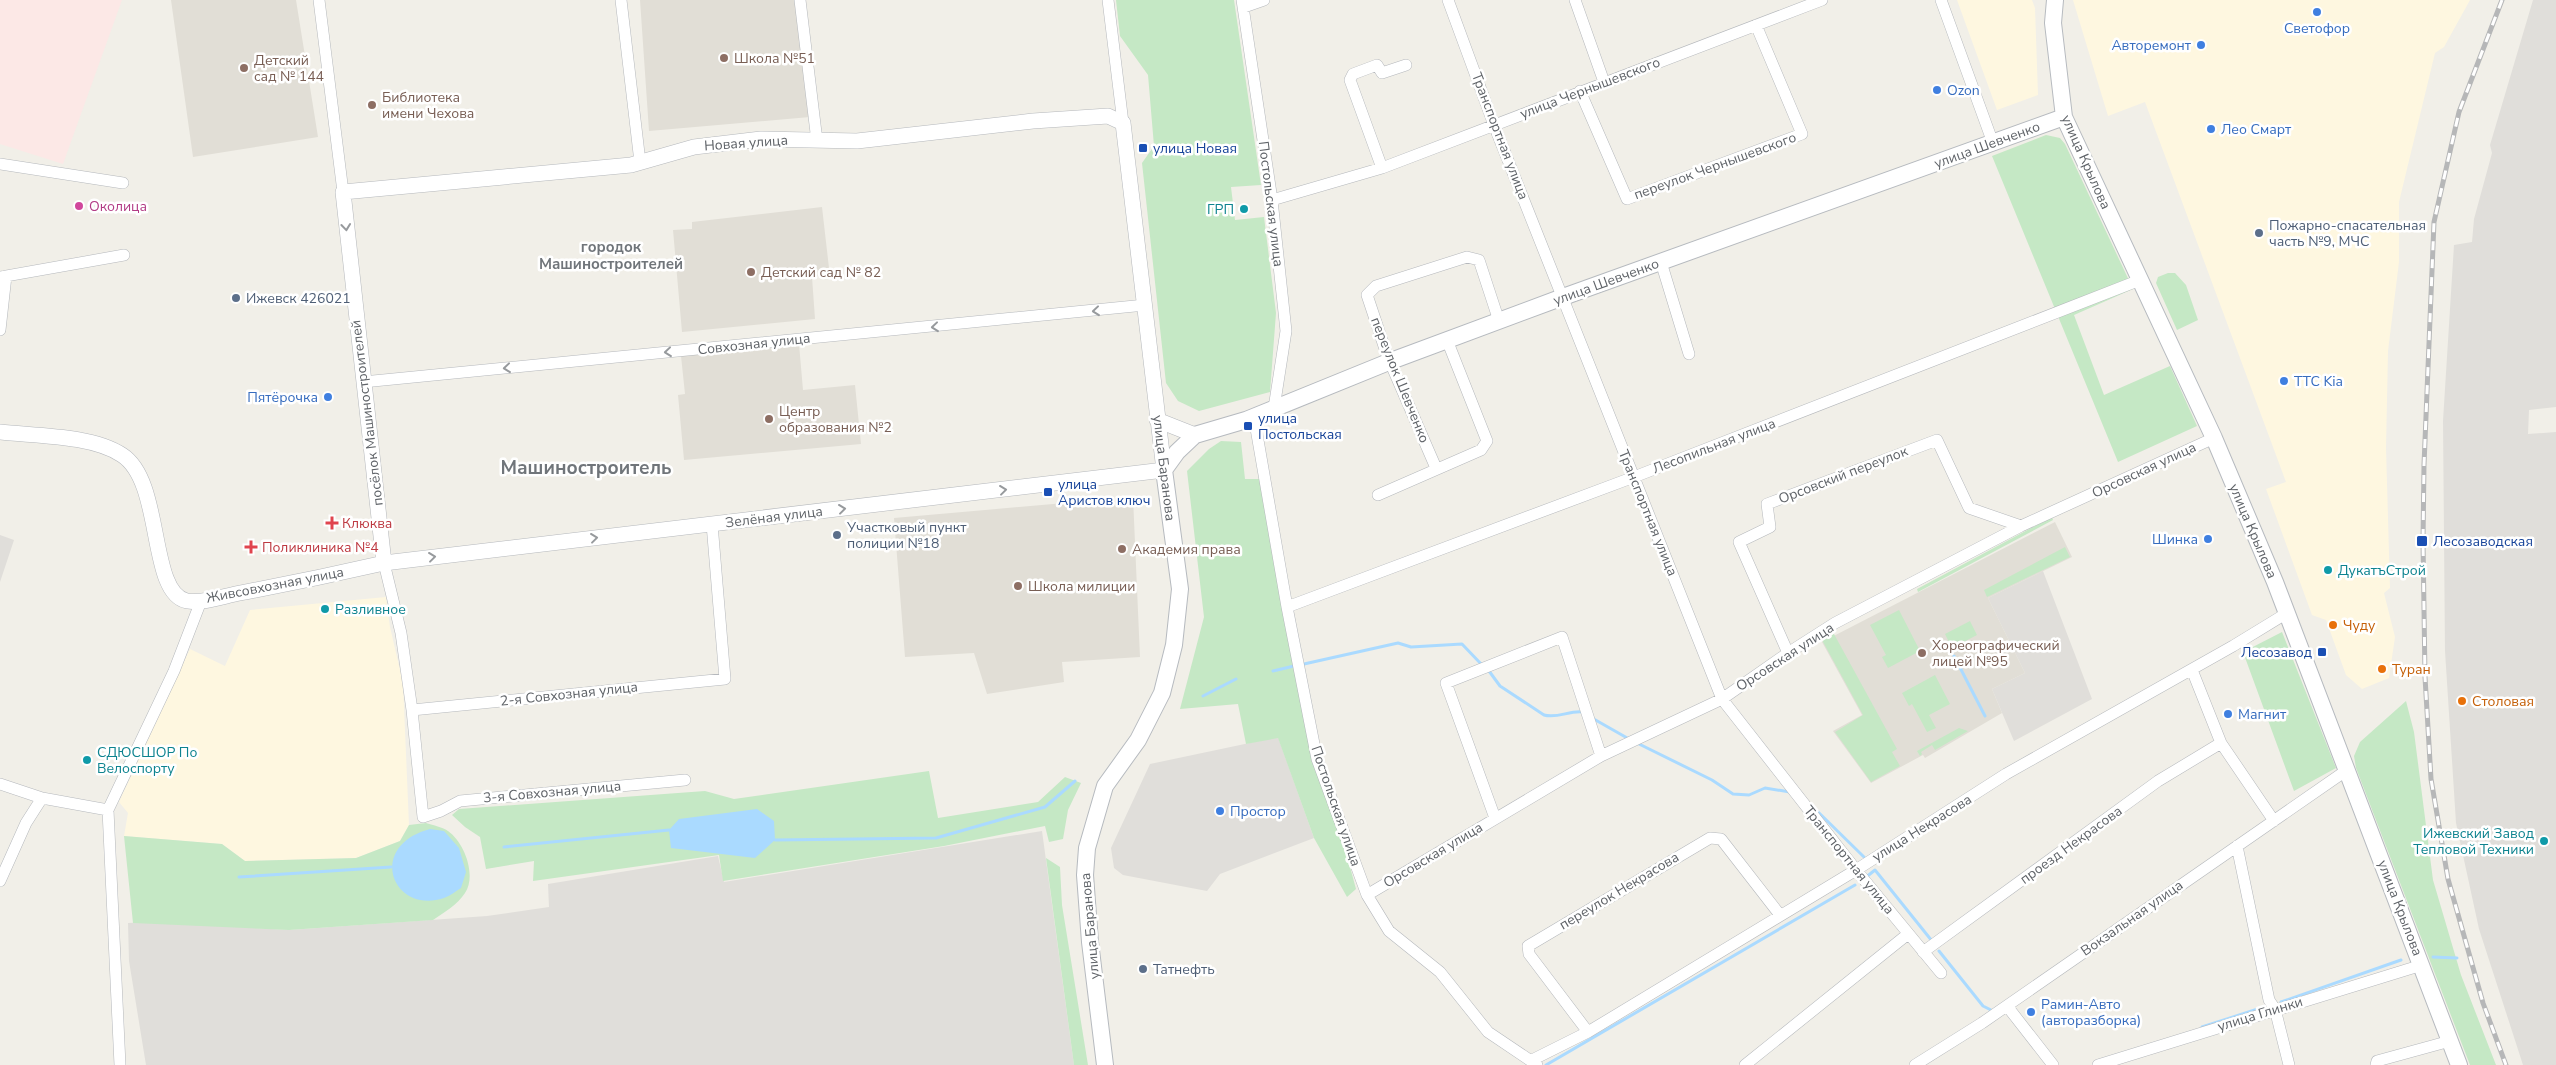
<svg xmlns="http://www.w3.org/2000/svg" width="2556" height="1065" font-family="'Nunito Sans',sans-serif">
<rect width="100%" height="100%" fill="#f1efe8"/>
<path fill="#fef7e0" d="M1957,0H2032L2035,8L2038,95L1997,110Z
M2073,0H2470L2444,47L2435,53L2399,202V262L2388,351L2386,448L2390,588L2384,593L2395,637L2389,678L2362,689L2346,675L2326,620L2312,615L2266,489L2286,482L2145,102L2108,116Z
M386,597L390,627L403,683L409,825L400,841L356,858L245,861L222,844L124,836L128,813L119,802L190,649L225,666L250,610Z"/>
<path fill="#e0deda" d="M2533,0H2556V407L2529,410L2528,434L2556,432V1065H2523L2479,929L2456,823L2445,651L2443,421L2454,245L2472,242L2474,219L2492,153L2490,145Z
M0,535L14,540L0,582Z
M2043,571L2092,699L2014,741L1992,689L2025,673L1988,598Z
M1278,737L1314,838L1220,874L1207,891L1123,875L1114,868L1111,848L1150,764Z
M1042,831L1074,1065H146L129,961L128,923L152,922L289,930L487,916L549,907L548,884L718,856L724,882Z"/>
<path fill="#e1ded6" d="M171,0H296L318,137L193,157Z
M640,0H796L810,117L649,131Z
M822,207L829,268L823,276L812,277L815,319L682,332L673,230L692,229V222Z
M799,344L803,390L855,385L861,444L684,460L678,395L685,394L681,356Z
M1133,497L1140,657L1062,662L1064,682L987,694L974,653L905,657L894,518Z
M2055,522L2072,557L1988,598L2025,673L1992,689L2002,713L1925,758L1923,755L1871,783L1833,731L1862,715L1822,642Z"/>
<path fill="#fce8e6" d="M0,0H122L63,164L0,144Z"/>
<path fill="#c5e8c5" d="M1116,0H1234L1261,185L1231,187L1235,220L1264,217L1276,313L1270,392L1199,411L1178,401L1166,383L1142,163L1154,146L1148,75L1120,36Z
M2046,135L2060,138L2065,144L2133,289L2074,315L2104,395L2170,366L2197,426L2118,462L1992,156Z
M2168,273H2175L2186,285L2198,320L2177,330L2156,283L2158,277Z
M1221,441L1241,442L1245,479H1262L1303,694L1356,889L1347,897L1314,838L1278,738L1246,744L1238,704L1180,709L1204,617L1187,471L1209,449Z
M2052,517L2053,520L1918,592L1917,589Z
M2065,547L2070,557L1987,597L1984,590Z
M1899,610L1920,651L1888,668L1882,657L1886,655L1870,625Z
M1970,621L1977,635L1952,648L1945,634Z
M2282,632L2336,768L2294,791L2243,652Z
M1834,634L1897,749L1892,752L1900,766L1871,782L1835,732L1863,715L1822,640Z
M1935,675L1950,704L1929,715L1936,728L1927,732L1912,704L1909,706L1902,693Z
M2406,701L2414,732L2433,880L2461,975L2496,1065H2470L2356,768L2354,756L2360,742Z
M1959,728L1968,731L1935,750L1932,745L1921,752L1922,754L1920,756L1917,751Z
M929,771L938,818L1038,802L1065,777L1081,783L1068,810L1063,839L1049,842L1045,826L944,846L723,881L719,855L533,881L534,861L486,869L480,837L465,827L452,815L459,809L705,791L734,799Z
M426,823C432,825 442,827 448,831C464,842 477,875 465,893C457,905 445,912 433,920L289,930L133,923L124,836L222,844L245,861L356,858L400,841L409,825Z
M1046,858L1060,867L1062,905L1088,1065H1074Z"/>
<path fill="#aadaff" d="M757,809L774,821L775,840L755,858L671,848L669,830L679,819Z
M430,829L444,831L459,848L466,872L461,888C456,891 450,896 444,898C392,915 366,846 430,829Z"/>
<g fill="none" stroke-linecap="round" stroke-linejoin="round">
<path stroke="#aadaff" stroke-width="3" d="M1954,656L1985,716
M1304,664L1398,643L1411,647L1462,644L1483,666
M1273,671L1294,666
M1489,671L1500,686L1544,715C1557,719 1570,710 1583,712
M1203,696L1236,679
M1592,718L1629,739
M1637,743L1712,780L1733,794L1749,795L1765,788L1790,792
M1813,807L1864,857
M775,840L936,838L1045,807L1075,781
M504,847L669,830
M239,877L391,867
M1865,878L1875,870L1932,941
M1939,951L1983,1006L1991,1010
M2433,957L2457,958
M2281,1002L2401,960
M2202,1027L2264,1007
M1546,1065L1855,885"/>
<defs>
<path id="minor" d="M319,0L343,192
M621,0L640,162
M800,0L817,141
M1108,0L1123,123
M1242,0L1272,200L1286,331L1274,408
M1448,0L1494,125L1722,699L1856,870L1941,973
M1575,0L1604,82
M1941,0L1993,143
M1244,7L1264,0
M1580,91L1627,199L1802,134L1756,25
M0,164L123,183
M1382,168L1350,80L1353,74L1377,65L1382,73L1406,65
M1272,200L1382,168L1822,0
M1661,262L1689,354
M0,277L124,255
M0,330L6,276
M363,382L1145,305
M1254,417L1287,607L1317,759L1367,895L1389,931L1440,972L1488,1032L1537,1065
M1436,468L1387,355L1367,295L1376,286L1467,257L1479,260L1499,321
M1378,495L1481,450L1487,441L1447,340
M384,563L401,633L412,710L423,817L441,811L460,801L685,780
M1287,607L1634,477L2140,280
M1788,653L1739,542L1770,527L1767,504L1937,440L1969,508L2021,526
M2192,670L2221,743L2274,821
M412,710L725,679L712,524
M0,784L42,798L108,810
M1495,818L1446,683L1562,637L1601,756
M2237,846L2269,1000L2275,1009L2289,1065
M0,881L26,823L42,798
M1367,895L1601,756L1722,699L1788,653L1835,623L2021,526L2214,438
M1923,952L2158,781L2221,743
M2007,1006L2053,1065
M1588,1032L1529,954L1528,946L1710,838L1721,839L1780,915
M1532,1060L1588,1032L1856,870L2006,774L2233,646L2287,613
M120,1065L108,810L174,671L201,601
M1745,1065L1908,934
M1915,1065L1982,1023L2347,770
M2098,1065L2422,965
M2376,1065L2377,1061L2450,1041"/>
<path id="tertiary" d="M1157,420L1195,435
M0,432C36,436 92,435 122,455C164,482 148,593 187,601C203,604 224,596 240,593C288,584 336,574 384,563L1164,470L1123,123L1108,116L1033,121L857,141L761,139L694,147L631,165L343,192L384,563"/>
<path id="secondary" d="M2055,0L2053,23L2064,117L2214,438L2275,582L2459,1065
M1105,1065L1090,942L1085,875L1087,848L1105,786L1138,740L1162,693L1174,645L1180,589L1164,470L1177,452L1195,435L1246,420L1391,361L1563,297L2064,117"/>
</defs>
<use href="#minor" stroke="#b5b8bc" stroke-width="12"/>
<use href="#tertiary" stroke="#b5b8bc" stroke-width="16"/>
<use href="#secondary" stroke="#b6babf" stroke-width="18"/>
<use href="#minor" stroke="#fff" stroke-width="11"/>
<use href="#tertiary" stroke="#fff" stroke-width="15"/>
<use href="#secondary" stroke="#fff" stroke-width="16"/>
<defs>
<path id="rail" d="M2502,0L2459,112L2434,222L2424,465L2423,541L2425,677L2431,779L2448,879L2483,1003L2506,1065"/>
</defs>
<use href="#rail" stroke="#b6b7b8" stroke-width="5"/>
<use href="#rail" stroke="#fff" stroke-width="3" stroke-dasharray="9" stroke-linecap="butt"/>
</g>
<defs><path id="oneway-chevron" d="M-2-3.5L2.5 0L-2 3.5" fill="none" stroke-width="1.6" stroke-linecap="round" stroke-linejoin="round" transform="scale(1.25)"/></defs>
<g stroke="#979a9d">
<use href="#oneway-chevron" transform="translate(346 227) rotate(84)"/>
<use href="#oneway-chevron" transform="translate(1096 311) rotate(174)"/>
<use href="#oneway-chevron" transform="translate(935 327) rotate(174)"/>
<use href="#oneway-chevron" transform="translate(668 352) rotate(174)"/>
<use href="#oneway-chevron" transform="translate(507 368) rotate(174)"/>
<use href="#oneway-chevron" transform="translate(1003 490) rotate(-7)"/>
<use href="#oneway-chevron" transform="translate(842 509) rotate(-7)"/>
<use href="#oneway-chevron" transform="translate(594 538) rotate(-7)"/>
<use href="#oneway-chevron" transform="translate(432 557) rotate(-7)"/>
</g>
<g fill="#3f7fe0" stroke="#fff" stroke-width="2">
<circle cx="2317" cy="12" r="5"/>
<circle cx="2201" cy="45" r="5"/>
<circle cx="1937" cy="90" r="5"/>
<circle cx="2211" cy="129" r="5"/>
<circle cx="2284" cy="381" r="5"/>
<circle cx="328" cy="397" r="5"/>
<circle cx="2208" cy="539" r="5"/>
<circle cx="2228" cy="714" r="5"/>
<circle cx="1220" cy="811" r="5"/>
<circle cx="2031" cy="1012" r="5"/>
</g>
<g fill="#8d6e63" stroke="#fff" stroke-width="2">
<circle cx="724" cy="58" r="5"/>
<circle cx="244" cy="68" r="5"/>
<circle cx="372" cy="105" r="5"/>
<circle cx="751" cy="272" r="5"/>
<circle cx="769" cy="419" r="5"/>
<circle cx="1122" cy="549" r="5"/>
<circle cx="1018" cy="586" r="5"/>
<circle cx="1922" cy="653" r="5"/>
</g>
<g fill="#1a4fb4" stroke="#fff" stroke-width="2">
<rect x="1138" y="143" width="10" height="10" rx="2.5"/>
<rect x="1243" y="421" width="10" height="10" rx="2.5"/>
<rect x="1043" y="487" width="10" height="10" rx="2.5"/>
<rect x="2416" y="535" width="12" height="12" rx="2.5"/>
<rect x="2317" y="647" width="10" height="10" rx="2.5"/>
</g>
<circle fill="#d1479c" stroke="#fff" stroke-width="2" cx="79" cy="206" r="5"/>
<g fill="#0f9aa8" stroke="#fff" stroke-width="2">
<circle cx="1244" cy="209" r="5"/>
<circle cx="2328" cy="570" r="5"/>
<circle cx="325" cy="609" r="5"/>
<circle cx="87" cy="760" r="5"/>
<circle cx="2544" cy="841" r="5"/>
</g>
<g fill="#5c6f8a" stroke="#fff" stroke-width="2">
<circle cx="2259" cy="233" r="5"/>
<circle cx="236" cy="298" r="5"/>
<circle cx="837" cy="535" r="5"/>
<circle cx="1143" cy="969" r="5"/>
</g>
<g fill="#e0444e" stroke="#fff" stroke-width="2">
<path d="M329.5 515.5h5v5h5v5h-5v5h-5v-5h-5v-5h5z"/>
<path d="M248.5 539.5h5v5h5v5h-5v5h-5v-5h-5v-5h5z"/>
</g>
<g fill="#e8710a" stroke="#fff" stroke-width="2">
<circle cx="2333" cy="625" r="5"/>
<circle cx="2382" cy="669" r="5"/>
<circle cx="2462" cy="701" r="5"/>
</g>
<g text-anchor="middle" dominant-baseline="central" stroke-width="5" stroke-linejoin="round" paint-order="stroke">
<g font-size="14" fill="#366cbe" stroke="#fff" text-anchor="start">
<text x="2317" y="28" text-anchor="middle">Светофор</text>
<text x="2191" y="45" text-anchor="end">Авторемонт</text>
<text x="1947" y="90">Ozon</text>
<text x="2221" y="129">Лео Смарт</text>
<text x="2294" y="381">ТТС Kia</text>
<text x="318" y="397" text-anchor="end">Пятёрочка</text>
<text x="2198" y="539" text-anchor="end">Шинка</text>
<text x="2238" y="714">Магнит</text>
<text x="1230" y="811">Простор</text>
<text x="2041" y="1004">Рамин-Авто<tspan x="2041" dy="16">(авторазборка)</tspan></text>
</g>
<g font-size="14" fill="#785e54" stroke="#fff" text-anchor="start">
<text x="734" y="58">Школа №51</text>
<text x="254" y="60">Детский<tspan x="254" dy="16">сад № 144</tspan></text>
<text x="382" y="97">Библиотека<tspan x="382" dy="16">имени Чехова</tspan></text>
<text x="761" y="272">Детский сад № 82</text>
<text x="779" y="411">Центр<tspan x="779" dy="16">образования №2</tspan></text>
<text x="1132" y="549">Академия права</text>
<text x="1028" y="586">Школа милиции</text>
<text x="1932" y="645">Хореографический<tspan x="1932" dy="16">лицей №95</tspan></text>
</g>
<g font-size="14" fill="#5f6368" stroke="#fff">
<text transform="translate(1590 88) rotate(-21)">улица Чернышевского</text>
<text transform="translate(1500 136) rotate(69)">Транспортная улица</text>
<text transform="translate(746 143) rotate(-4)">Новая улица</text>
<text transform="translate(1987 145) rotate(-20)">улица Шевченко</text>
<text transform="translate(2086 162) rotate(66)">улица Крылова</text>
<text transform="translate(1715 166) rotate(-20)">переулок Чернышевского</text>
<text transform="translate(1271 204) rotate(83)">Постольская улица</text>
<text transform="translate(1606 282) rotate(-20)">улица Шевченко</text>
<text transform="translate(754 344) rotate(-6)">Совхозная улица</text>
<text transform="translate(1400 380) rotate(68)">переулок Шевченко</text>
<text transform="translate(367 413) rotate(-97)">посёлок Машиностроителей</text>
<text transform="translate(1714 446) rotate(-21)">Лесопильная улица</text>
<text transform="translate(1164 468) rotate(83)">улица Баранова</text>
<text transform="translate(2144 470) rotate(-25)">Орсовская улица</text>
<text transform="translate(1843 475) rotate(-21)">Орсовский переулок</text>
<text transform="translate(1648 513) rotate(68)">Транспортная улица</text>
<text transform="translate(774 517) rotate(-7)">Зелёная улица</text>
<text transform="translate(2253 531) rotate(67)">улица Крылова</text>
<text transform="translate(275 585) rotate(-11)">Живсовхозная улица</text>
<text transform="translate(1785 657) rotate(-33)">Орсовская улица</text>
<text transform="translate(569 694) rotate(-6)">2-я Совхозная улица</text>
<text transform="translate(552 792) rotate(-5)">3-я Совхозная улица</text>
<text transform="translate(1336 806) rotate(71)">Постольская улица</text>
<text transform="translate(1922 828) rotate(-32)">улица Некрасова</text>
<text transform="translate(2071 845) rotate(-36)">проезд Некрасова</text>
<text transform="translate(1433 855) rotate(-31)">Орсовская улица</text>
<text transform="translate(1849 860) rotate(51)">Транспортная улица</text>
<text transform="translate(1619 891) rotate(-31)">переулок Некрасова</text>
<text transform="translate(2400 908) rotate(69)">улица Крылова</text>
<text transform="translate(2132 918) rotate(-35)">Вокзальная улица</text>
<text transform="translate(1090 926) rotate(-95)">улица Баранова</text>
<text transform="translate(2260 1014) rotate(-17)">улица Глинки</text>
</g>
<g font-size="14" fill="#164399" stroke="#fff" text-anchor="start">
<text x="1153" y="148">улица Новая</text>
<text x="1258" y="418">улица<tspan x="1258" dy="16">Постольская</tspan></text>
<text x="1058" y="484">улица<tspan x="1058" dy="16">Аристов ключ</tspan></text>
<text x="2433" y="541">Лесозаводская</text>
<text x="2312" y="652" text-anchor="end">Лесозавод</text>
</g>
<g font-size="14" fill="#b23c85" stroke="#fff" text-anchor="start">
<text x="89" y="206">Околица</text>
</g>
<g font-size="14" fill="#0d838f" stroke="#fff" text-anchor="start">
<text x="1234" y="209" text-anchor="end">ГРП</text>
<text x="2338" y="570">ДукатъСтрой</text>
<text x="335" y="609">Разливное</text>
<text x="97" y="752">СДЮСШОР По<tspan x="97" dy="16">Велоспорту</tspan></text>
<text x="2534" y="833" text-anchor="end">Ижевский Завод<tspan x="2534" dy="16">Тепловой Техники</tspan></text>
</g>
<g font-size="14" fill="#4e5e75" stroke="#fff" text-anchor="start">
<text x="2269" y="225">Пожарно-спасательная<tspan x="2269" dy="16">часть №9, МЧС</tspan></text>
<text x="246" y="298">Ижевск 426021</text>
<text x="847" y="527">Участковый пункт<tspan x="847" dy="16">полиции №18</tspan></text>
<text x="1153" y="969">Татнефть</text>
</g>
<g font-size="14" fill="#be3a42" stroke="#fff" text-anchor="start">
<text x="342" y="523">Клюква</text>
<text x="262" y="547">Поликлиника №4</text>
</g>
<g font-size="14" fill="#c56008" stroke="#fff" text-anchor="start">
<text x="2343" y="625">Чуду</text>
<text x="2392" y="669">Туран</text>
<text x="2472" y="701">Столовая</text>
</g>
<g font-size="15" font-weight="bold" fill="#70757a" stroke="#fff">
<text x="611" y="247">городок<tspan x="611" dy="17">Машиностроителей</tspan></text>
</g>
<g font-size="19" font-weight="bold" fill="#70757a" stroke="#fff">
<text x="586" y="468">Машиностроитель</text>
</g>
</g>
</svg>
